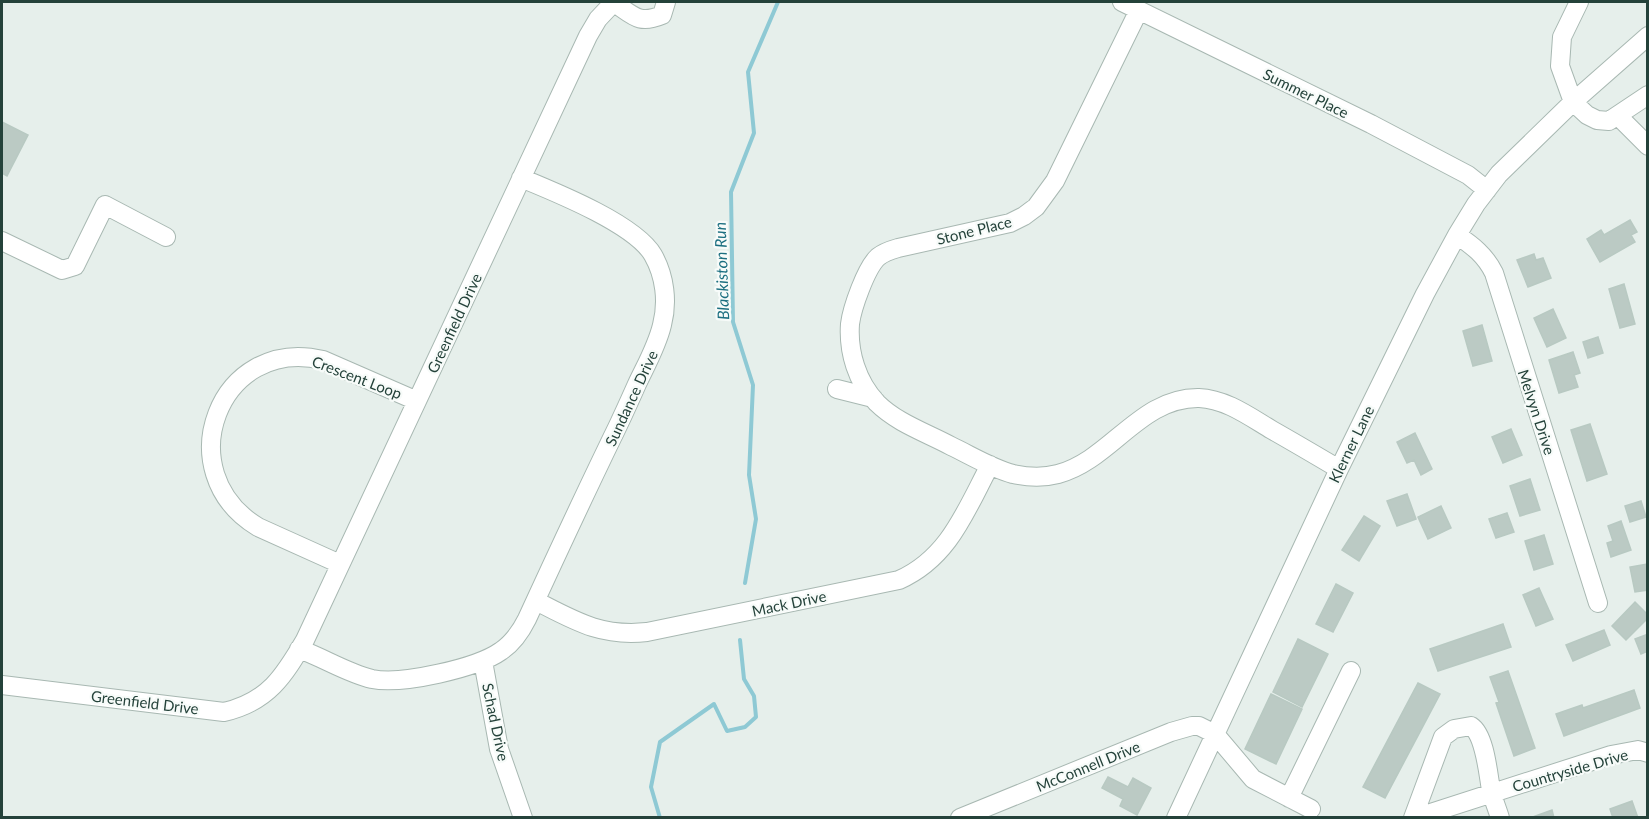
<svg xmlns="http://www.w3.org/2000/svg" width="1649" height="819" font-family="Lato,sans-serif">
<rect width="100%" height="100%" fill="#e6efeb"/>
<g fill="none" stroke-linecap="round" stroke-linejoin="round">
<path stroke="#8ec9d4" stroke-width="4" d="M745,583L756,519L749,475L753,385L733,322L731,192L754,133L748,72L778,2
M660,818L651,787L660,742L714,704L727,731L745,727L756,717L754,696L744,679L740,640"/>
</g>
<path fill="#bbcac4" stroke="#b8c9c2" stroke-width="1.5" d="M2,122L28,135L7,176L2,173Z
M1630,220L1637,232L1631,235L1635,242L1600,262L1587,239L1601,230L1604,235Z
M1534,254L1536,260L1543,258L1551,278L1528,287L1517,260Z
M1624,284L1635,324L1620,328L1609,289Z
M1553,309L1566,338L1547,347L1534,318Z
M1482,325L1492,361L1473,366L1463,331Z
M1598,337L1603,353L1588,358L1583,342Z
M1573,352L1580,373L1574,375L1578,387L1559,393L1549,360Z
M1590,424L1607,474L1587,481L1571,430Z
M1511,429L1522,455L1503,463L1492,437Z
M1415,433L1432,469L1421,475L1414,460L1407,463L1397,442Z
M1530,479L1540,510L1520,516L1510,486Z
M1407,494L1416,519L1397,526L1387,501Z
M1641,501L1646,517L1630,522L1625,506Z
M1441,506L1451,528L1428,539L1418,517Z
M1507,513L1514,532L1496,538L1489,519Z
M1364,516L1380,526L1359,561L1342,550Z
M1621,521L1631,550L1611,557L1607,543L1613,541L1608,526Z
M1544,535L1553,564L1534,570L1525,541Z
M1648,564V590L1635,592L1630,567Z
M1336,584L1353,593L1333,632L1316,624Z
M1539,588L1553,619L1536,626L1523,595Z
M1635,602L1648,615V618L1626,640L1612,626Z
M1503,624L1511,647L1438,671L1430,649Z
M1604,630L1610,645L1573,661L1566,645Z
M1648,634V651L1641,654L1635,639Z
M1298,639L1328,654L1302,707L1273,692Z
M1508,671L1535,748L1514,756L1496,703L1499,702L1490,677Z
M1418,683L1440,694L1385,798L1363,787Z
M1634,690L1640,708L1564,736L1556,714L1582,705L1583,708Z
M1271,694L1302,709L1276,764L1245,749Z
M1108,777L1128,787L1133,778L1151,788L1137,815L1120,806L1123,799L1102,788Z
M1632,801L1638,818H1613L1610,809Z
M1552,810L1554,818H1530Z"/>
<g fill="none" stroke-linecap="round" stroke-linejoin="round">
<defs>
<path id="minor" d="M613,2C633,15 638,25 662,15L666,2
M1122,2L1371,124L1468,175L1487,190
M1579,2L1562,37L1560,66L1573,102L1587,115L1597,120L1609,121L1648,95
M1139,10L1055,181L1036,207L1024,216L1010,223L898,248C891,250 884,252 878,257C866,268 852,308 850,324C848,352 857,382 877,403C897,423 927,433 951,446C972,456 991,468 1013,474C1027,477 1043,478 1058,474C1111,460 1140,397 1199,398C1226,399 1250,417 1272,430C1295,443 1317,456 1339,469
M1618,116L1648,146
M1457,235C1473,246 1485,255 1494,273L1598,603
M2,241L62,270L75,266L105,205L166,237
M837,389L873,398
M340,564L258,527C167,472 219,335 323,360L417,401
M536,601C575,621 601,637 647,632L899,580C949,558 966,510 990,465
M299,649C324,658 347,673 372,679C402,685 477,668 501,651C513,643 521,631 527,619C555,558 583,498 612,438C621,420 629,402 637,384C646,365 657,346 662,325C668,302 665,276 653,255C635,224 555,192 521,178
M483,661L499,749L523,818
M2,685L224,712C268,702 284,676 305,640L588,36L598,19L614,2
M1289,798L1351,671
M960,818L1171,732L1192,726H1199L1215,734L1253,779L1311,809
M1176,818L1339,469L1425,294L1457,235L1476,204L1499,174L1573,102L1648,36
M1413,818L1443,737L1454,729L1471,726C1485,735 1488,773 1491,790C1493,799 1497,808 1500,818
M1415,818L1611,755L1638,750L1648,753"/>
</defs>
<use href="#minor" stroke="#a8b8b2" stroke-width="20"/>
<use href="#minor" stroke="#fff" stroke-width="18"/>
</g>
<g text-anchor="middle" dominant-baseline="central" stroke-width="4.5" stroke-linejoin="round" paint-order="stroke">
<g font-size="15" fill="#24423a" stroke="#f7fbf9">
<text transform="translate(1306 93) rotate(26)">Summer Place</text>
<text transform="translate(974 230) rotate(-14)">Stone Place</text>
<text transform="translate(454 323) rotate(-65)">Greenfield Drive</text>
<text transform="translate(357 377) rotate(21)">Crescent Loop</text>
<text transform="translate(631 398) rotate(-65)">Sundance Drive</text>
<text transform="translate(1537 412) rotate(72)">Melvyn Drive</text>
<text transform="translate(1351 444) rotate(-64)">Klerner Lane</text>
<text transform="translate(789 603) rotate(-12)">Mack Drive</text>
<text transform="translate(145 702) rotate(7)">Greenfield Drive</text>
<text transform="translate(496 722) rotate(78)">Schad Drive</text>
<text transform="translate(1088 766) rotate(-22)">McConnell Drive</text>
<text transform="translate(1570 770) rotate(-16)">Countryside Drive</text>
</g>
<g font-size="16" font-style="italic" fill="#1c6f80" stroke="#f7fbf9">
<text transform="translate(721 271) rotate(-92)">Blackiston Run</text>
</g>
</g>
<rect width="1649" height="819" fill="none" stroke="#24423a" stroke-width="6"/>
</svg>
